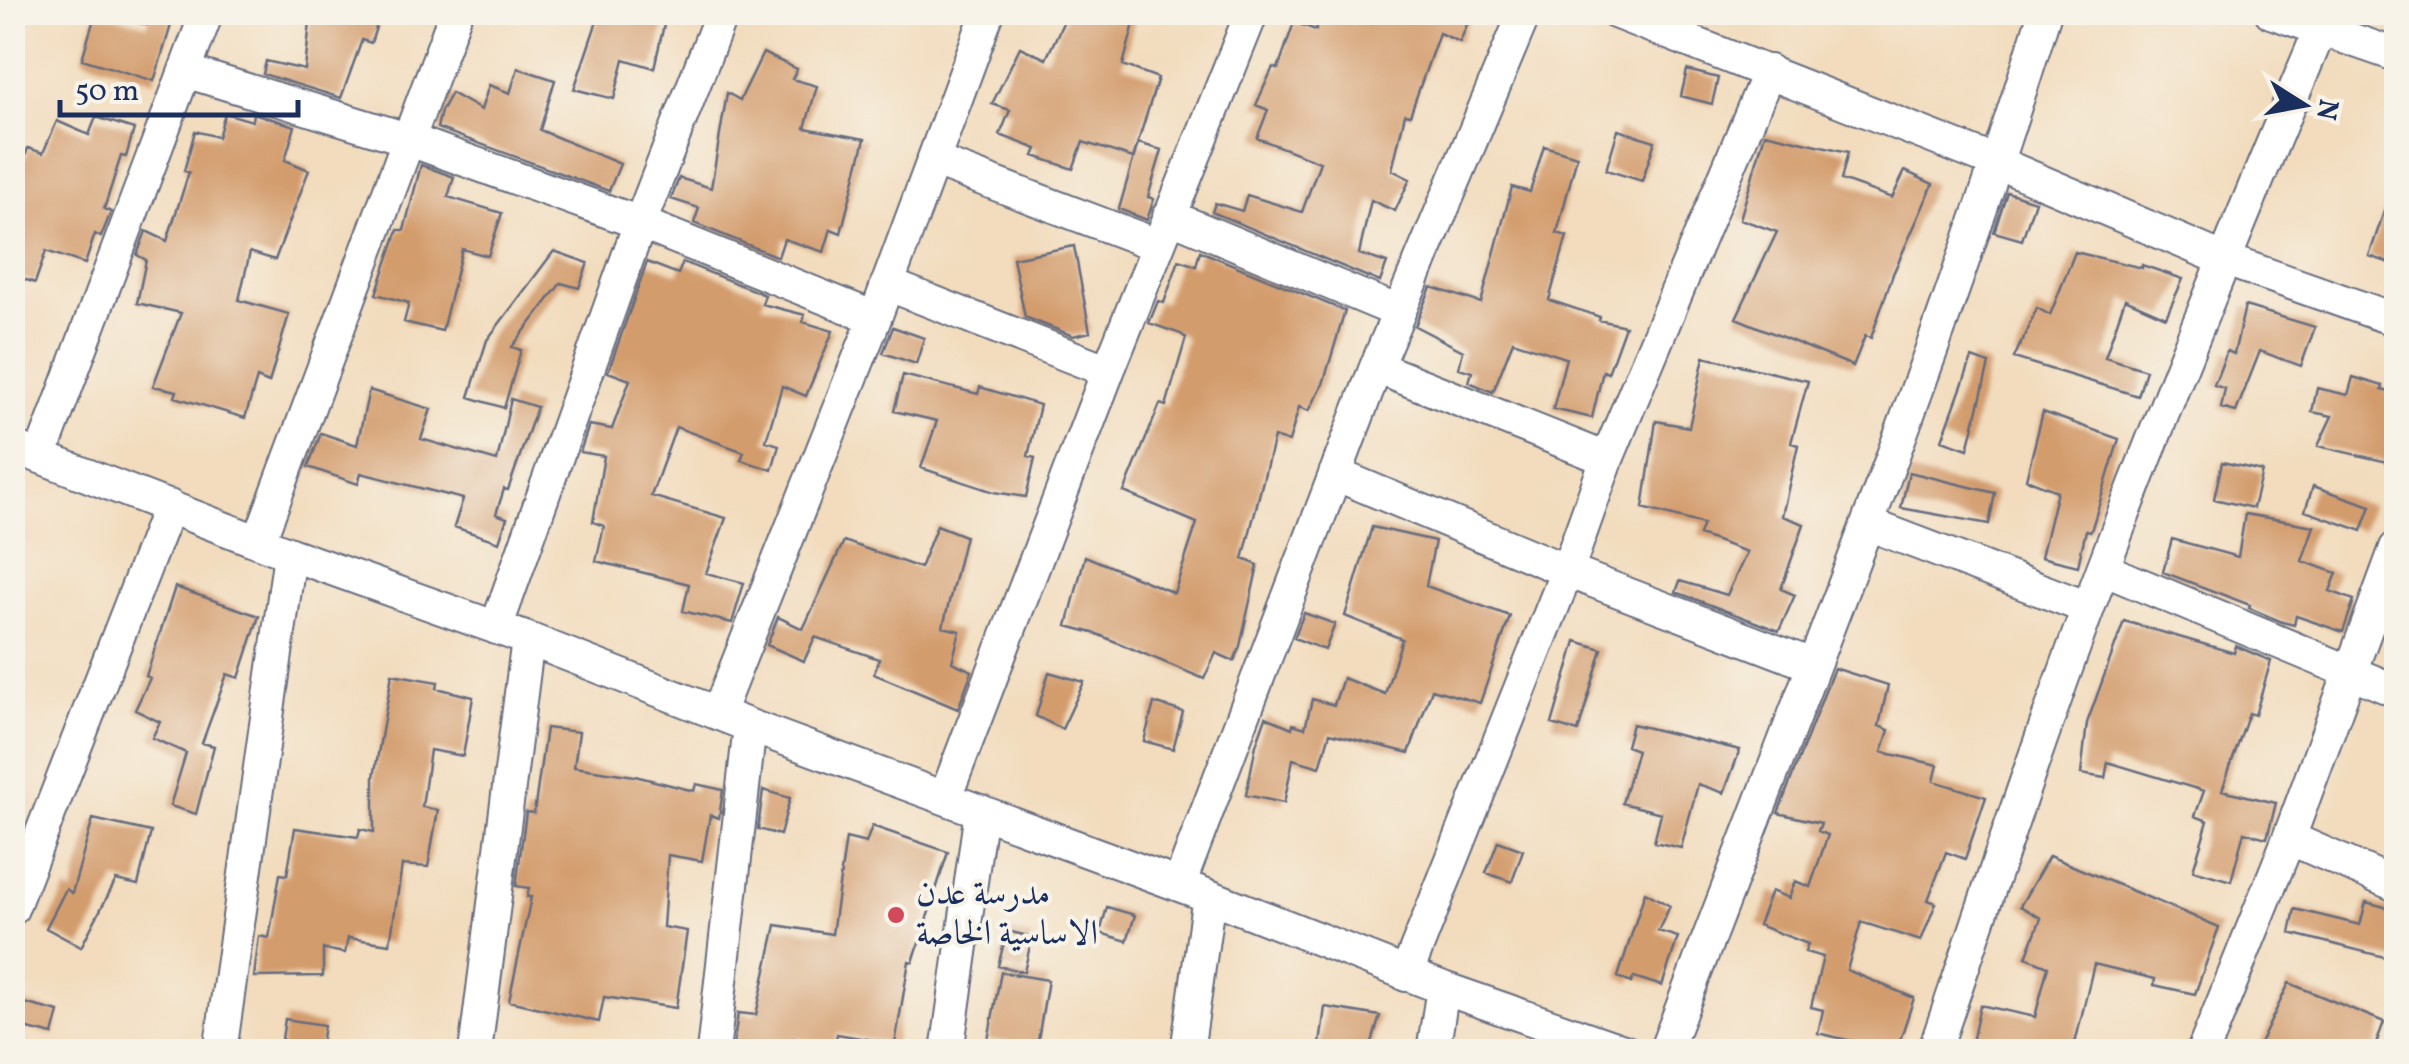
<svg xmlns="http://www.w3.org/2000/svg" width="2409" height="1064" font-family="Vollkorn,Amiri,serif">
<rect width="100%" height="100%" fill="#f7f3e8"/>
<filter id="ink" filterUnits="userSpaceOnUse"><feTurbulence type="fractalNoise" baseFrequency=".01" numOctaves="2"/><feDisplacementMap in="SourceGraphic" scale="20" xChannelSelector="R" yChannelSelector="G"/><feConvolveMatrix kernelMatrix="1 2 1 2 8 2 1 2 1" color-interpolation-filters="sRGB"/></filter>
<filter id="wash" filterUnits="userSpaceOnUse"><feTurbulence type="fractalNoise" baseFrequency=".0048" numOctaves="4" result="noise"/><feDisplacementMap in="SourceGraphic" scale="40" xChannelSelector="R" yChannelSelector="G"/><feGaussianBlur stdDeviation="2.25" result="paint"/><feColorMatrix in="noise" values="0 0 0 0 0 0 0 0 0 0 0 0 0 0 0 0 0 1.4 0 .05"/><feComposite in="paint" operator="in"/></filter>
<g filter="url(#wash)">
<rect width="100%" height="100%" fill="#f2dcbd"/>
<g id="blocks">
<path fill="#d39c6d" d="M96,12L147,25L152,12H175L154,81L82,59Z
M297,12H381L371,43L362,40L341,98L263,74L266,61L305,70L310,21L296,16Z
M600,12H667L654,68L624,59L614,99L574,89Z
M1068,12H1137L1123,65L1158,78L1133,158L1083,142L1073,169L1034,156L1037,149L1000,135L1010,110L992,104L1020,47L1046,59Z
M1319,12H1472L1460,42L1439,33L1410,115L1405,114L1392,170L1410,179L1395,211L1371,200L1359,254L1387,263L1380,282L1212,212L1215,203L1242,211L1247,195L1302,212L1320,162L1257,138L1268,110L1256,105L1273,67L1278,69L1294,22L1316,30Z
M763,53L797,69L792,79L817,86L805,128L865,139L841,233L831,229L824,252L784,239L778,257L694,223L699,208L671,199L679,178L711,188L727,93L740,100Z
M518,68L555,80L540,130L620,164L609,191L437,128L441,111L451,93L481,110L489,85L510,93Z
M1687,70L1718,78L1712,104L1681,96Z
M225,113L252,121L253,113L295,126L285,160L309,170L275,260L250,252L239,300L289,314L269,383L257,378L245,418L175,397L177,391L153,386L181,313L137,303L146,260L137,255L146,231L167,241L189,172L184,171L195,131L218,137Z
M96,117L134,129L126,157L121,156L104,209L111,212L101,237L95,234L85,264L46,251L35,283L12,275V194L28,148L43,153L57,121L89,135Z
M1618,130L1655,141L1642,181L1606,170Z
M1765,133L1848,152L1841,180L1892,198L1905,171L1933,184L1893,274L1871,338L1865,336L1853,366L1736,318L1777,232L1740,219Z
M1138,143L1162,150L1148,197L1154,199L1147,220L1119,209Z
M1544,146L1577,156L1557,233L1567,236L1549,300L1600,317L1599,320L1625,326L1608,373L1603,371L1592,418L1553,409L1566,358L1513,341L1493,392L1469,382L1472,372L1459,368L1463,351L1415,326L1431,287L1481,303L1512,187L1530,192Z
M421,165L454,177L448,197L502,213L488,256L462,249L442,331L404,322L409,303L376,294L398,230H404Z
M2392,188L2396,189V265L2369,256Z
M2007,192L2035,201L2022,240L1994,232Z
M1074,246L1090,332L1073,336L1025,317L1013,258Z
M554,251L588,263L579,288L561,283L512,347L521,350L504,408L469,397L487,340Z
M1200,251L1345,311L1323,384L1309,411L1299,407L1289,442L1274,437L1243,559L1258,565L1240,646L1234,661L1216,653L1204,679L1097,634L1067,626L1085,556L1174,593L1197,523L1124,492L1160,404L1166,406L1186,338L1181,334L1149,323L1158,301L1164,303L1179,260L1196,266Z
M2075,252L2142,268V265L2183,279L2166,317L2125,299L2105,357L2146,370L2138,396L2014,358L2037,308L2050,315Z
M647,262L678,274L683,262L765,295L762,304L805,315L803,322L833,331L806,396L782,386L766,441L779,445L772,470L741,460L744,452L676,427L651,496L726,518L706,573L744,583L732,623L683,611L689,584L596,561L604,526L593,522L604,456L580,452L589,425L612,429L630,380L608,372Z
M2245,306L2315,327L2301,366L2260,351L2236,412L2221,408L2225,389L2214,385L2227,351L2234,354Z
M893,327L924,338L916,364L883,353Z
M1704,357L1808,381L1791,443L1798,445L1782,516L1804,524L1781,589L1795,595L1779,631L1676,592L1680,581L1727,595L1747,552L1699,535L1703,524L1643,508L1656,421L1689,427Z
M1972,358L1989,364L1968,449L1942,440Z
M903,375L978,394L980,387L1040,405L1028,456L1035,458L1026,497L994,492L921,468L937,421L894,411Z
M2353,377L2383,386L2382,390L2396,394V464L2318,446L2332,416L2312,412L2317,388L2348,395Z
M369,390L431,409L421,439L497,461L511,399L537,407L508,490L504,489L496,514L507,518L499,542L454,527L463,499L361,473L358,484L308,467L321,433L357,445Z
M2043,412L2119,439L2091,531L2086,530L2078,566L2041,557L2057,491L2026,479Z
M2222,462L2262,471L2253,508L2214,499Z
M1909,472L1995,493L1989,524L1901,508Z
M2313,486L2371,506L2362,531L2305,511Z
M2245,514L2314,526L2302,561L2337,573L2330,591L2354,600L2343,632L2296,616L2294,625L2282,622L2249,608L2250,605L2163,572L2172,539L2238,557Z
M937,525L965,536L943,627L960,631L952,662L972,671L958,709L874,674L879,659L815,637L804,661L767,645L778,617L803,629L844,541L920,568Z
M1372,527L1435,541L1426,586L1510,616L1480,703L1432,689L1409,753L1330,733L1320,767L1293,759L1284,803L1246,795L1256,745L1266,717L1292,728L1293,724L1305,728L1312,699L1334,705L1343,678L1385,694L1402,639L1345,616Z
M175,587L259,616L239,678L227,674L202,743L214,746L196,814L170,806L186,753L152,738L160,722L135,710L150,678L146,676Z
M1304,613L1335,624L1325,650L1294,638Z
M2124,621L2234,653L2236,646L2271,661L2255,715L2249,713L2222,790L2276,803L2267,838L2244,832L2231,881L2193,870L2208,821L2195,816L2204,791L2108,762L2105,778L2081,774L2087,723Z
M1576,641L1602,649L1578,732L1552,724Z
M1834,668L1888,685L1879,726L1889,730L1882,752L1938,765L1934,781L1986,797L1965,859L1946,852L1928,900L1936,903L1921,941L1861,922L1847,970L1914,998L1896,1052H1872L1873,1046L1818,1033L1823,1010L1811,1007L1823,957L1805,952L1808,944L1758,925L1771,891L1789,898L1795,881L1810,887L1828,835L1818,831L1821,823L1778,813Z
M1049,672L1084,682L1062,729L1036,716Z
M392,674L438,682L437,688L473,697L463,756L430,750L422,807L438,810L428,867L402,865L390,944L348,938L345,953L323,949V976L254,977L259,936L269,938L280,874L287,875L295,828L358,837L360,829L374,832V777Z
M1154,703L1183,712L1173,749L1144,741Z
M1632,724L1740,750L1724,793L1698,784L1681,848L1654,842L1661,813L1622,803L1637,750L1626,746Z
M546,728L579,732L574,767L635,776L694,791L696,784L723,790L719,818L710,815L702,861L668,855L663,927L687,931L676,1008L604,997L599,1022L509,1001L531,897H527L529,888L516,886L526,812L534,813Z
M763,790L790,798L780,835L758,829Z
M93,819L151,832L138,885L116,880L81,947L46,928L66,889L72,893Z
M872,826L948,852L913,962L909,961L895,1044L837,1034L835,1045L793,1038L790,1052L733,1049L738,1013L756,1015L776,925L832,934L846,838L866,843Z
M1498,841L1523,850L1512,882L1486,873Z
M2049,856L2219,927L2195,994L2154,985L2155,979L2094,964L2073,1052H1970L1980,1005L2035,1017L2048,966L2026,957L2041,918L2020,906Z
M1645,892L1670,906L1658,931L1678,937L1662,986L1634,977L1631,983L1618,977Z
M2366,902L2396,910V960L2290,933L2295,909L2360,925Z
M1107,907L1135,915L1127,941L1100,933Z
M1007,931L1032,937L1024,972L998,966Z
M1001,972L1048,980L1037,1046L988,1040Z
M2289,983L2384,1022L2373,1052H2276L2259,1046Z
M12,1000L59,1012L53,1035L12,1025Z
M1325,1007L1380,1016L1369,1052H1319Z
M285,1019L324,1025L320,1052H280Z"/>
</g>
</g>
<g filter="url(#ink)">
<use href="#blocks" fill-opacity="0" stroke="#666c7f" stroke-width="2.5"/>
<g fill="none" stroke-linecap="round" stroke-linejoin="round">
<defs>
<path id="minor" d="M1615,12L1998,163L2223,259L2396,320
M2271,12L2396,55
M185,71L407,139L640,223L875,318
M935,161L1157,245
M1169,216L1399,312
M887,284L1108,371
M1376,367L1607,459
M12,446L290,554L528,639L750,726L1209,896L1443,988L1626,1052
M40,457L207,12
M1335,474L1567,571L1812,665
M1868,524L2088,608
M259,541L456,12
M2103,569L2396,691
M496,628L640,223L722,12
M718,713L875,318L988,12
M945,798L1108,371L1252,12
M2289,838L2396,885
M1179,885L1376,367L1525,12
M12,909L169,506
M1406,975L1567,571L1607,459L1769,71
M220,1052L290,554
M475,1052L528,639
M713,1052L750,726
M947,1052L981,811
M1187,1052L1209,896
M1433,1052L1443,988
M1665,1052C1796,707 1936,365 2045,12
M1934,1052C1989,891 2042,730 2102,571C2171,388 2245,208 2321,28
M2203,1052L2289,838L2396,548"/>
</defs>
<use href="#minor" stroke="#666c7f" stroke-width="36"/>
<use href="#minor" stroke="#fff" stroke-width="32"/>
</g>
</g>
<circle fill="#d1495b" stroke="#f7f3e8" stroke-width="4" cx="896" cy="915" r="10"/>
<g text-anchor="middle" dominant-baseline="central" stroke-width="8" stroke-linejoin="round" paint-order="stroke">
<g font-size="35" fill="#1b2f5e" stroke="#f7f3e8" text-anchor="start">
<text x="916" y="895">مدرسة عدن<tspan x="916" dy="40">الاساسية الخاصة</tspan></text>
</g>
</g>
<rect width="2409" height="1064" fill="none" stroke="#f7f3e8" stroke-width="50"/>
<g transform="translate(2304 105) rotate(101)" stroke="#f7f3e8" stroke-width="8" paint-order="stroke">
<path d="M0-8L18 38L0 25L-18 38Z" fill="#1b2f5e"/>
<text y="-15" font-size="28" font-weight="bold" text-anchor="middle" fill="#1b2f5e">N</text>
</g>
<path d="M60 100v15h238v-15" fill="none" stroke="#1b2f5e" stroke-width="5"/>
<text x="75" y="100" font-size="30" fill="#1b2f5e" stroke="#f7f3e8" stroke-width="8" paint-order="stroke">50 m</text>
</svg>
